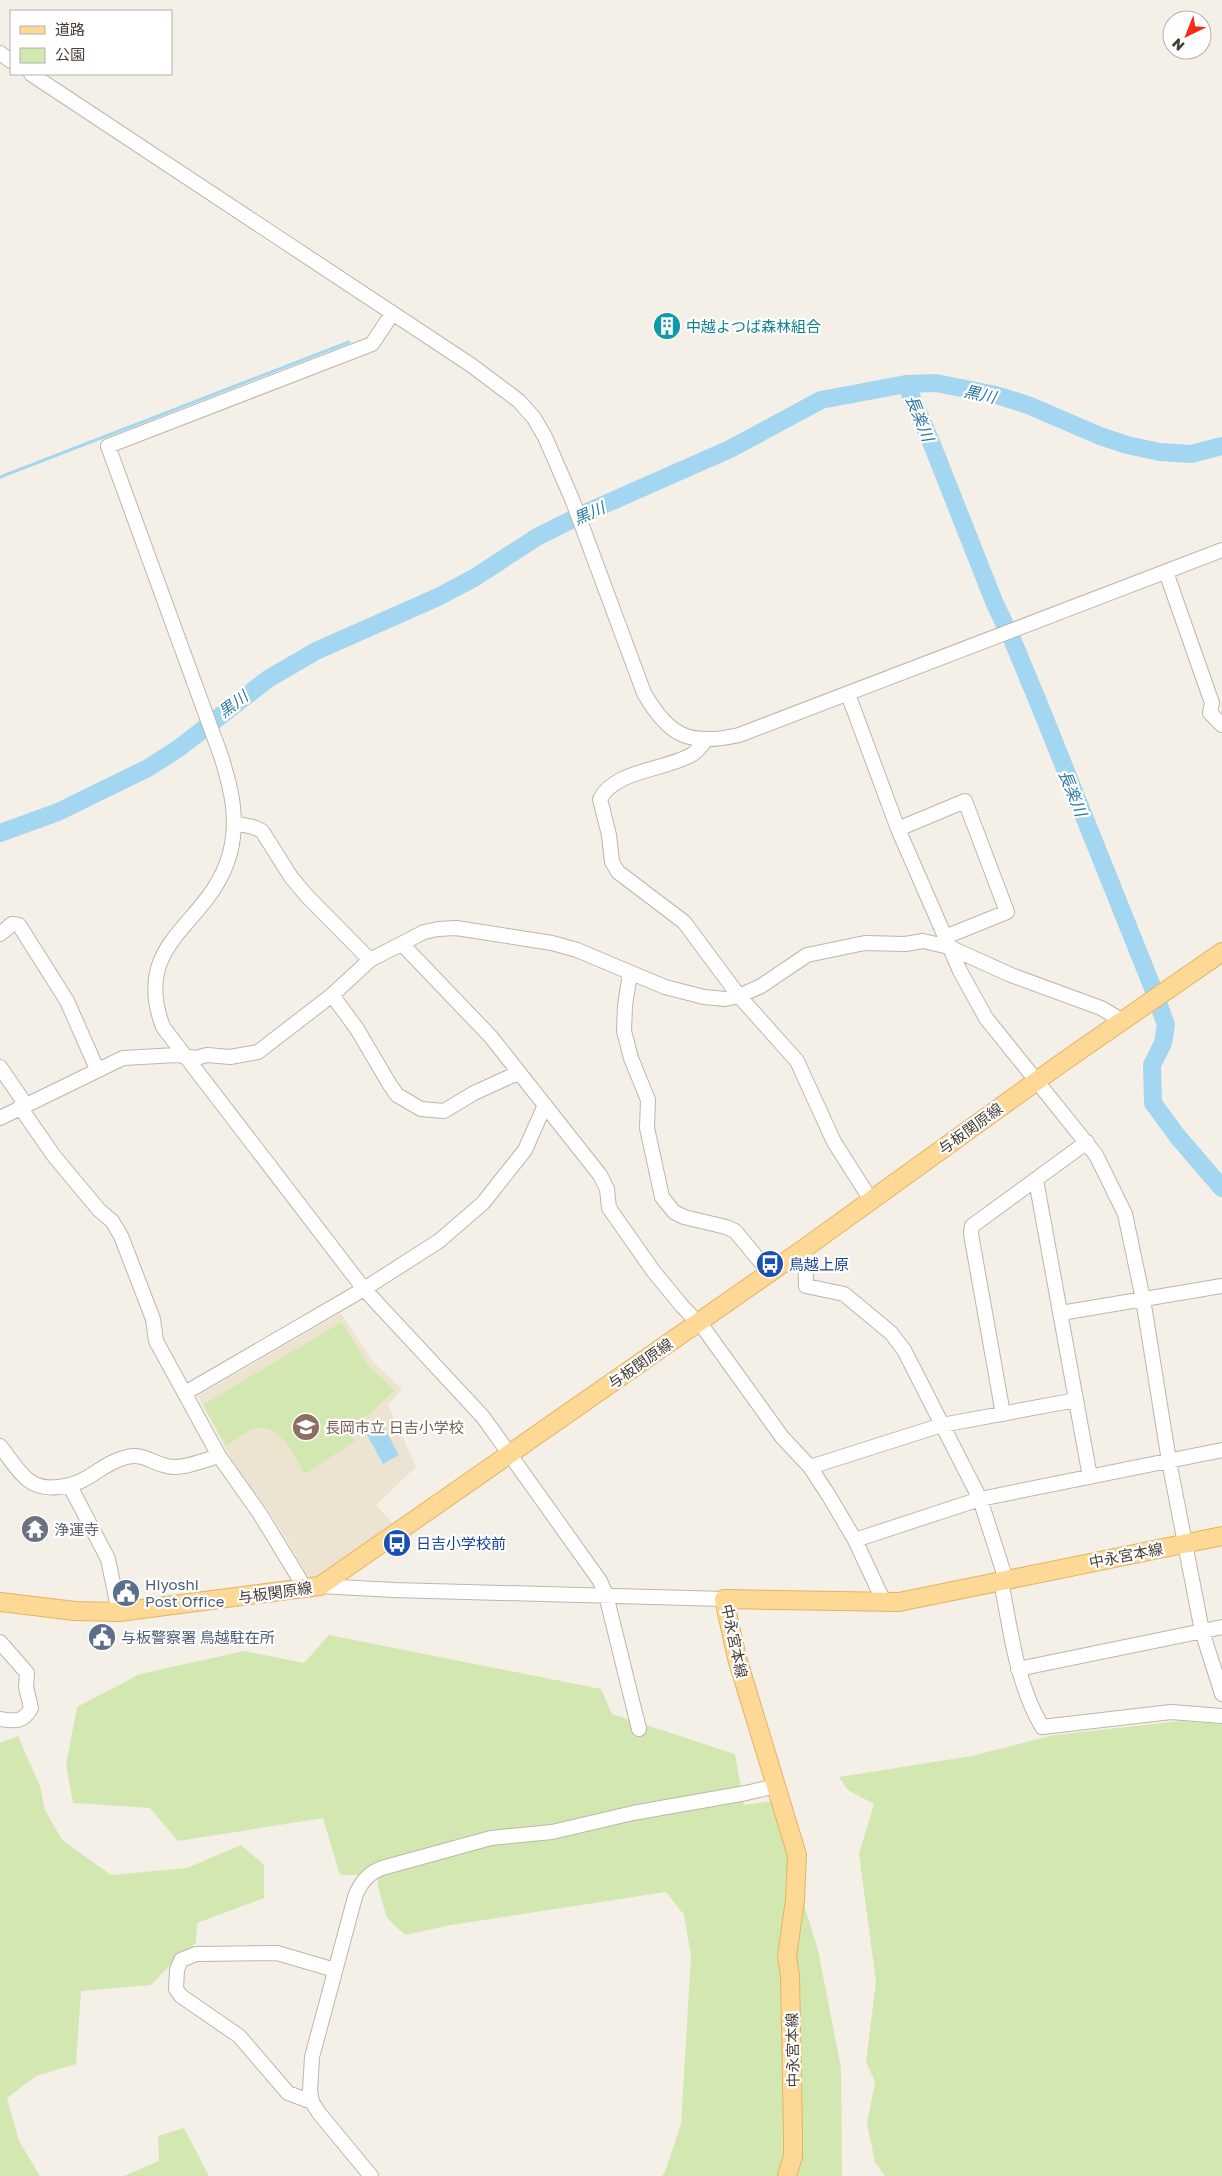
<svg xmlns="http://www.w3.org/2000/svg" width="1222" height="2176" font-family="'Golos Text','Noto Sans JP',sans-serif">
<rect width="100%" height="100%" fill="#f4efe7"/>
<path fill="#ede3d1" d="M341,1313L373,1362L402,1389L388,1405L416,1467L376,1505L395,1526L315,1580L308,1577L273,1517L234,1464L198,1396Z"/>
<path fill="#d3e8b0" d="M342,1322L369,1367L395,1390L372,1412L346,1427L355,1441L305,1474C294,1458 281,1423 256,1428C247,1430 234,1441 226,1446L203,1405Z
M329,1635L601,1689L612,1714L735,1754L744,1805L772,1801L818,1950L841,2068L842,2176H662L666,2169L681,2124L691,1956L684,1915L666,1892L451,1925L405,1935L387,1918L378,1887V1875H340L323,1818L178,1841L150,1808L73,1803L66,1765L77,1707L140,1674L244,1651L304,1663Z
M1181,1721L1222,1724V2176H885L875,2162L867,2124L875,2082L866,2062L876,1982L859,1854L874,1804L848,1790L839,1777L972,1756L1054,1735Z
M18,1736L40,1786L45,1810L62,1840L111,1875L187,1868L241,1845L264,1865V1898L197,1923L196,1943L176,1959L151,1985L81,1991L76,2064L36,2076L7,2098L19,2141L40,2176H0V1743Z
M184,2128L209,2176H124L159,2161L158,2136Z"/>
<path fill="#a3d7f1" d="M382,1424L399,1455L383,1464L366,1433Z"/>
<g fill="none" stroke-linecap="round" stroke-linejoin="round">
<path stroke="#a3d7f1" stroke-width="3" d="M0,477L349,342"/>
<path stroke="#a3d7f1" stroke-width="18" d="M906,384L931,442L995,604L1012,639L1041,709L1154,991L1166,1025L1163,1043L1152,1065L1153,1103L1178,1137L1222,1188
M0,833L58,812L148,768L179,748L268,679L316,651L438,597L474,578L537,537L585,513L730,449L821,400L906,384L936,383L996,395L1028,405L1100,436L1127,445L1160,452L1191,454L1222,446"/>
<defs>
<path id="minor" d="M0,53L11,61
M31,74L471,365L519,401L534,418L545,437L572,499L644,693C669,737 690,746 739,735L1222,550
M392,314L372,344L108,446L221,756C231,788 239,818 230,853C211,926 130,939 163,1027L364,1289L483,1417L600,1581L606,1595L639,1729
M1166,572L1212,703L1210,713L1222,725
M848,694L898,829L960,971L986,1018L1096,1155L1125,1214L1143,1299L1169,1461L1202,1631L1222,1694
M705,741C701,746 697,752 691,755C665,770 615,770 600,799L609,835L612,862L618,872L684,922L739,996L797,1061L834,1142L871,1200
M234,823L253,827L262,831L291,877L306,895L370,960
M898,829L965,801L1007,912L945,937
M0,934L12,924L19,925L67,1001L97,1069
M402,944L491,1037L600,1175L607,1189L609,1208L654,1272L682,1306L705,1330L782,1437L810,1467L829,1496L855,1540L884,1602
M630,973L625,1006L624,1031L631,1058L648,1100L647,1128L662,1197L674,1212L684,1217L726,1227L735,1231L769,1272
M332,995L357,1029L390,1085L397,1095L421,1109L444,1111L474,1093L518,1073
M0,1067L26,1105
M20,1107L54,1156L99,1210L112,1221L121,1236L153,1319L156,1341L219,1456L260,1514L305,1588
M0,1118L123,1058L177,1055L196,1058L207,1055L230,1057L258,1052L332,995L370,960L424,932L438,929L456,928L552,943L577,950L665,987L704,997L725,999L739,996L761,986L807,955L865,943L905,944L923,941L949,947L1011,975L1101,1008L1123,1021
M1036,1180L1090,1477
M805,1248L806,1286L844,1294L891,1333L904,1350L980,1499L1006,1580
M1061,1313L1222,1286
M185,1393L364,1289L439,1241L483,1203L525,1150L545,1105
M1003,1414L971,1234L972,1226L1087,1142
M0,1446C18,1468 26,1491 58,1487C70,1486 79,1483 90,1476C101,1469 113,1460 127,1457C143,1453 152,1463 167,1466C182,1470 204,1460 219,1456
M810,1467L942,1425L1076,1400
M70,1486L108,1559L119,1612
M855,1540L980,1499L1222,1450
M1001,1581C1011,1632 1016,1682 1042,1727L1171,1712L1222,1716
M320,1586L394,1590L724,1599
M0,1642L27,1673L26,1687L31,1708C23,1723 15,1721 0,1719
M1018,1669L1222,1627
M312,2102L288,2093L239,2036L181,1996L176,1989L177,1970L181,1960L196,1954L277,1953L335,1970
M371,2176L319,2113L312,2102L310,2091L312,2057L355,1897C360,1883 368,1873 382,1868L491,1838L552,1832L633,1813L746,1793L776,1786"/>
<path id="major" d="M0,1602L75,1611L119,1612L320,1586L805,1248L1063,1062L1222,952
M787,2176L793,2156V2134L790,1976L787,1956L795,1900L797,1855L737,1658L724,1599L899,1602L1222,1536"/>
</defs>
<use href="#minor" stroke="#bfb6aa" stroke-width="16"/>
<use href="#major" stroke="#e4b464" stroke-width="20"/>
<use href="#minor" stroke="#fff" stroke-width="14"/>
<use href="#major" stroke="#fed895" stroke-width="18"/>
</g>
<defs>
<symbol id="building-disc" viewBox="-11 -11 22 22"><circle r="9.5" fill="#0f9aa8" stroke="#fff"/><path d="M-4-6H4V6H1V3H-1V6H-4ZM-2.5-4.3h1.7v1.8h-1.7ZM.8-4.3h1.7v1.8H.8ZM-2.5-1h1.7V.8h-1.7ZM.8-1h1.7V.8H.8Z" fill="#fff"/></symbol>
<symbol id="bus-disc" viewBox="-11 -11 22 22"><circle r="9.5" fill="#1a4fb4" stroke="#fff"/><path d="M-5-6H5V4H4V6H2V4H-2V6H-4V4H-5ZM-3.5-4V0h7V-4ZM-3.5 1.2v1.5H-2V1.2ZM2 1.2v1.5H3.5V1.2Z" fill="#fff"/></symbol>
<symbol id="school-disc" viewBox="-11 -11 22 22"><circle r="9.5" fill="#8d6e63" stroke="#fff"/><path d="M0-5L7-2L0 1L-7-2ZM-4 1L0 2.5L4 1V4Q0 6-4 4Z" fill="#fff"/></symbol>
<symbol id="temple-disc" viewBox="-11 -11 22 22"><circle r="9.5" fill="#6b7280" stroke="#fff"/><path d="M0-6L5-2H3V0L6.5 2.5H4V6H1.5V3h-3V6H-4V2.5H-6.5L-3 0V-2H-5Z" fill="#fff"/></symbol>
<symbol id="civic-disc" viewBox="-11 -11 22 22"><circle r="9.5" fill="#5c6f8a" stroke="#fff"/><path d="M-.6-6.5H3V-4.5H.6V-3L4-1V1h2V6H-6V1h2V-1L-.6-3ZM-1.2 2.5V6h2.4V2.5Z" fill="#fff"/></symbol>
</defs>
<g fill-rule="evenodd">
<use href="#building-disc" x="651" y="310" width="32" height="32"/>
<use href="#bus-disc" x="754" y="1248" width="32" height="32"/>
<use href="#school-disc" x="290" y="1411" width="32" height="32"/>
<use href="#temple-disc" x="19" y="1513" width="32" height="32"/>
<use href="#bus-disc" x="381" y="1527" width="32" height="32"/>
<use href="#civic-disc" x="110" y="1577" width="32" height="32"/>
<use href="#civic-disc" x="86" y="1621" width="32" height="32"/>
</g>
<g text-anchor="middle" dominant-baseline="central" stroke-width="4.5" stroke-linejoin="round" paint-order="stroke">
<g font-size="15" fill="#0d838f" stroke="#fff" text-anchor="start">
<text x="686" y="326">中越よつば森林組合</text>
</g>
<g font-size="15" fill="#473f36" stroke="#fff">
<text transform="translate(970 1128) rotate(-36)">与板関原線</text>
<text transform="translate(640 1363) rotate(-35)">与板関原線</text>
<text transform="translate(1126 1555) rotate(-11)">中永宮本線</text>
<text transform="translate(275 1592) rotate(-8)">与板関原線</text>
<text transform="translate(735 1641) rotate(78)">中永宮本線</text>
<text transform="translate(792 2050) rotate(-91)">中永宮本線</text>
</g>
<g font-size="15" fill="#164399" stroke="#fff" text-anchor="start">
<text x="789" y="1264">鳥越上原</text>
<text x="416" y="1543">日吉小学校前</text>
</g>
<g font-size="15" fill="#785e54" stroke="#fff" text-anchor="start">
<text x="325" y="1427">長岡市立 日吉小学校</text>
</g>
<g font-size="15" fill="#5b616d" stroke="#fff" text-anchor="start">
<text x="54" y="1529">浄運寺</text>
</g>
<g font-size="15" fill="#4e5e75" stroke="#fff" text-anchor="start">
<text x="145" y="1584">Hiyoshi<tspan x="145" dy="17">Post Office</tspan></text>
<text x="121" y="1637">与板警察署 鳥越駐在所</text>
</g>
<g font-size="16" font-style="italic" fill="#2b79a3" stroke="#fff">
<text transform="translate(980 394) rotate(13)">黒川</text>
<text transform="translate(920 418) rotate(68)">長楽川</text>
<text transform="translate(589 513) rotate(-24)">黒川</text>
<text transform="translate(233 704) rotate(-37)">黒川</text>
<text transform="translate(1073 793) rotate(68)">長楽川</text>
</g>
</g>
<rect x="10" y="10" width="162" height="65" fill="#ffffff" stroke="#b5b2af"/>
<rect x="20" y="26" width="25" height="8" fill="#fed895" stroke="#b5b2af"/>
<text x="55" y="35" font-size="15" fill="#473f36">道路</text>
<rect x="20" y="48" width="25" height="15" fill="#d3e8b0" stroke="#b5b2af"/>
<text x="55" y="60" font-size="15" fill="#473f36">公園</text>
<g transform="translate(1187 35) rotate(223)"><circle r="24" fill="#ffffff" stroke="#b5b2af"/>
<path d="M0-4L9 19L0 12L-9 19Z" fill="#fb2817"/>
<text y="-8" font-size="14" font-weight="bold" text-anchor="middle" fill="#473f36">N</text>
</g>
</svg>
